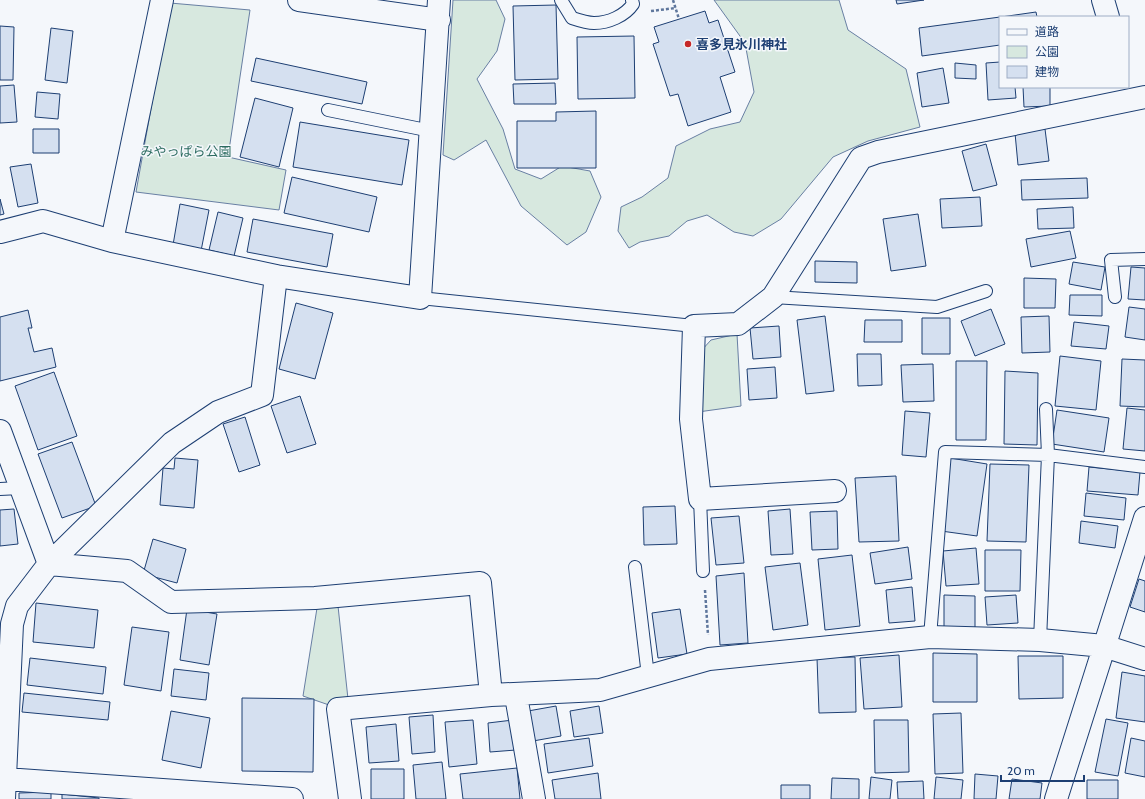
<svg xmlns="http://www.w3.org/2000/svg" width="1145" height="799" font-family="Cabin,'Noto Sans JP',sans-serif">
<rect width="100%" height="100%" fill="#f4f7fb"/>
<path fill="#d7e8df" stroke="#687fa3" d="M453,0H496L505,19L497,51L477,79L503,129L515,169L541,179L562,166L590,171L601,197L586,232L567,245L521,206L486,140L454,160L443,155Z
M714,0H839L848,30L906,69L920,127L868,141L833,157L781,219L753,236L734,232L707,215L687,221L669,236L640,242L629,248L618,231L621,207L642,197L668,178L676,146L710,129L740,122L754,92L745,43Z
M170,3L250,10L228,157L286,170L279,210L136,192Z
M737,334L741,406L698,412L700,352L711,340Z
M338,606L348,699L329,705L303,696L317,608Z"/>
<path fill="#d5e0f0" stroke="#1d3f73" d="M896,0H924L897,4Z
M556,5L558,79L515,80L513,6Z
M705,11L709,23L718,20L735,72L720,77L731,112L688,126L678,94L670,96L653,44L659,42L654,27Z
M1036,12L1037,17H1001Z
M1000,17V45L922,56L919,28Z
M0,26L14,27L13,80H0Z
M51,28L73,31L67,83L45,80Z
M634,36L635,98L578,99L577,37Z
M256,58L367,82L362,104L251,81Z
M1000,62V87H1015L1016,98L988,100L986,63Z
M955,63L976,65V79L955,78Z
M943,68L949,103L922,107L917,73Z
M555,83L556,104H514L513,84Z
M14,85L17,122L0,123V86Z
M1023,87H1050V106L1024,107Z
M37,92L60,94L58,119L35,117Z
M255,98L293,108L279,167L240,157Z
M596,111V168H517V121H556V112Z
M300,122L409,140L402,185L293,167Z
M33,129H59V153H33Z
M1045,129L1049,161L1018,165L1015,133Z
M986,144L997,185L973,191L962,151Z
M31,164L38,203L18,207L10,167Z
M292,177L377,197L369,232L284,213Z
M1087,178L1088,198L1022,200L1021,180Z
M980,197L982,226L942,228L940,199Z
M0,199L4,214L0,215Z
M180,204L209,210L201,251L173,245Z
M1073,207L1074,228L1038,229L1037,209Z
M218,212L243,218L234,256L209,250Z
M918,214L926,266L891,271L883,219Z
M253,219L333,234L327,267L247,252Z
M1070,231L1076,258L1031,267L1026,239Z
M815,261L857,262V283L815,282Z
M1073,262L1105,267L1101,290L1069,284Z
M1131,267L1145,268V300L1128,299Z
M1024,278L1056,279L1055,308H1024Z
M1070,295H1102V316L1069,315Z
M296,303L333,313L315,379L279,369Z
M1129,307L1145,309V340L1125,337Z
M991,309L1005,344L975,356L961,321Z
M28,310L32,328H28L34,352L52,348L56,367L0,381V317Z
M825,316L834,391L806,394L797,320Z
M1049,316L1050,352L1022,353L1021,317Z
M922,318H950V354H922Z
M865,320H902V342H864Z
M1074,322L1109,326L1106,349L1071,346Z
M779,326L781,357L753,359L750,328Z
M857,354H881L882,385L858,386Z
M1060,356L1101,361L1096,410L1055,406Z
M1122,359L1145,360V407L1120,406Z
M956,361H987L986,440H956Z
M933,364L934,401L903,402L901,365Z
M775,367L777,398L749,400L747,369Z
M1005,371L1038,373L1037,445L1004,444Z
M54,372L77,436L38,450L15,386Z
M300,396L316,444L287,453L271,406Z
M1127,408L1145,410V451L1123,449Z
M1057,410L1109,418L1104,452L1052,444Z
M905,411L930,413L926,457L902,455Z
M245,417L260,465L239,472L223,424Z
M72,442L96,506L62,518L38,454Z
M175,458L198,460L194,508L160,505L163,468L174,469Z
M950,458L987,464L977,536L941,531Z
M990,464L1029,465L1026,542L987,541Z
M1089,467L1140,472L1138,495L1087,491Z
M896,476L899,541L859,542L855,478Z
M1086,493L1126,498L1124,520L1084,516Z
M675,506L677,544L644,545L643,507Z
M14,509L18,544L0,546V510Z
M790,509L793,554L771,555L768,511Z
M837,511L838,549L812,550L810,512Z
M739,516L744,563L716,565L711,518Z
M1081,521L1118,526L1115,548L1079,543Z
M153,539L186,549L177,583L143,574Z
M908,547L912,579L875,584L870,553Z
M976,548L979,584L946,586L943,551Z
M985,550H1021L1020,591H985Z
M852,555L860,626L825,630L818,559Z
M800,563L808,625L773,630L765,567Z
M744,573L748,643L720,645L716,576Z
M1139,579L1145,581V612L1130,607Z
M912,587L915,621L889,623L886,590Z
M944,595L975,596V630L944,629Z
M1016,595L1018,623L987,625L985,597Z
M36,603L98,610L94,648L33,642Z
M187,609L217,614L209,665L180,660Z
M680,609L687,654L658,658L652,613Z
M132,627L169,632L161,691L124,685Z
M933,653L977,654V702H933Z
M899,655L902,707L864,709L860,658Z
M1018,656H1063V698L1019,699Z
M855,657L856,712L819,713L817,658Z
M30,658L106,667L103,694L27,685Z
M174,669L209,673L206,700L171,696Z
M1122,672L1145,676V722L1116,718Z
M24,693L110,702L108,720L22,712Z
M242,698L314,699L313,772L242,771Z
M556,706L561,736L533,741L528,711Z
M599,706L603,733L574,737L570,711Z
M171,711L210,718L201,768L162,760Z
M961,713L963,773L935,774L933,714Z
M433,715L435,752L412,754L409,717Z
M1106,719L1128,723L1118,776L1095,772Z
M473,720L477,764L449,767L445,722Z
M513,720L516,750L490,752L488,723Z
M874,720H908L909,772L875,773Z
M396,724L399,761L369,763L366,727Z
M589,738L593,766L548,773L544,744Z
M1131,738L1145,741V777L1125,773Z
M442,762L446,799H416L413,765Z
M517,768L520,799H463L460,774Z
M371,769H404V799H371Z
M598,773L601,799H555L552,780Z
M975,774L998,776L996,799H974Z
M871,777L892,780L890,799H869Z
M936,777L963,780L961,799H934Z
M832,778L859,779V799H831Z
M1012,779L1042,783L1040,799H1009Z
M1087,780H1118V799H1087Z
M923,781L924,799H898L897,782Z
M781,785H810V799H781Z
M51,792V799H19V793Z
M62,794L99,798V799H62Z"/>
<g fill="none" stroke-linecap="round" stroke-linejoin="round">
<defs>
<path id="service" d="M561,0L572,18C578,20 587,23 594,23C608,23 625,16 633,4L632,0
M328,110L431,131
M773,297L937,307L986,291
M1115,297L1111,260L1145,259
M420,298L694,326
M0,489L20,488
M700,499L703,571
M635,567L648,676
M930,637L945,452L1048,455L1145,467
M1040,640L1048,455L1046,409"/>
<path id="minor" d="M299,0L439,20
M1103,0L1108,17
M0,232L43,221L112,241L276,276L420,298L439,0
M112,241L162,0
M0,431L49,564L127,571L171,602L315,598L480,583L491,695
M835,491L700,499L691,419L694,326L738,324L773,297L861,158L878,152L1145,97
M516,696L534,799
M5,779L292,799
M4,799L12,624L17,606L49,564L172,443L218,412L262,395L276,276
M350,799L338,709L491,695L600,690L709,659L930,637L1040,640L1104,646L1145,659
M1056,799L1145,518"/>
</defs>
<use href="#service" stroke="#1d3f73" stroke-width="14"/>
<use href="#minor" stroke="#1d3f73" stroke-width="24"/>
<path stroke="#5e769c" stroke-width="2.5" stroke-dasharray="3 2" stroke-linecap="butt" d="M673,0L679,19
M651,11L676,8
M705,590L708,635"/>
<use href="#service" stroke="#f4f7fb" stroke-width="12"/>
<use href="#minor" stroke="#f4f7fb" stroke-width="22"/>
</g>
<circle fill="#c62828" stroke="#f4f7fb" stroke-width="1.5" cx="688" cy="44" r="4"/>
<g text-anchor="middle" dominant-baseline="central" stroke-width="3" stroke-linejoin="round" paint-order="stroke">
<g font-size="13" font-weight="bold" fill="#1d3f73" stroke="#f4f7fb" text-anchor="start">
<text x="696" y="44">喜多見氷川神社</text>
</g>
<g font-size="13" fill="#2c6c60" stroke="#f4f7fb">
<text x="186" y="151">みやっぱら公園</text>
</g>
</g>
<rect x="999" y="16" width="130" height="72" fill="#f4f7fb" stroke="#9eadc5"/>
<rect x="1007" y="29" width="20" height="6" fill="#f4f7fb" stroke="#9eadc5"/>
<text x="1035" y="36" font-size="12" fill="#1d3f73">道路</text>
<rect x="1007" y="46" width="20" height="12" fill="#d7e8df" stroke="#9eadc5"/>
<text x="1035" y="56" font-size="12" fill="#1d3f73">公園</text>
<rect x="1007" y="66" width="20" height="12" fill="#d5e0f0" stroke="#9eadc5"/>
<text x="1035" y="76" font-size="12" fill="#1d3f73">建物</text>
<path d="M1001 775v6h83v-6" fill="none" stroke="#1d3f73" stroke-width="2"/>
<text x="1007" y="775" font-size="12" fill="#1d3f73" stroke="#f4f7fb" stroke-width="3" paint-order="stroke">20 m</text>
</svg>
